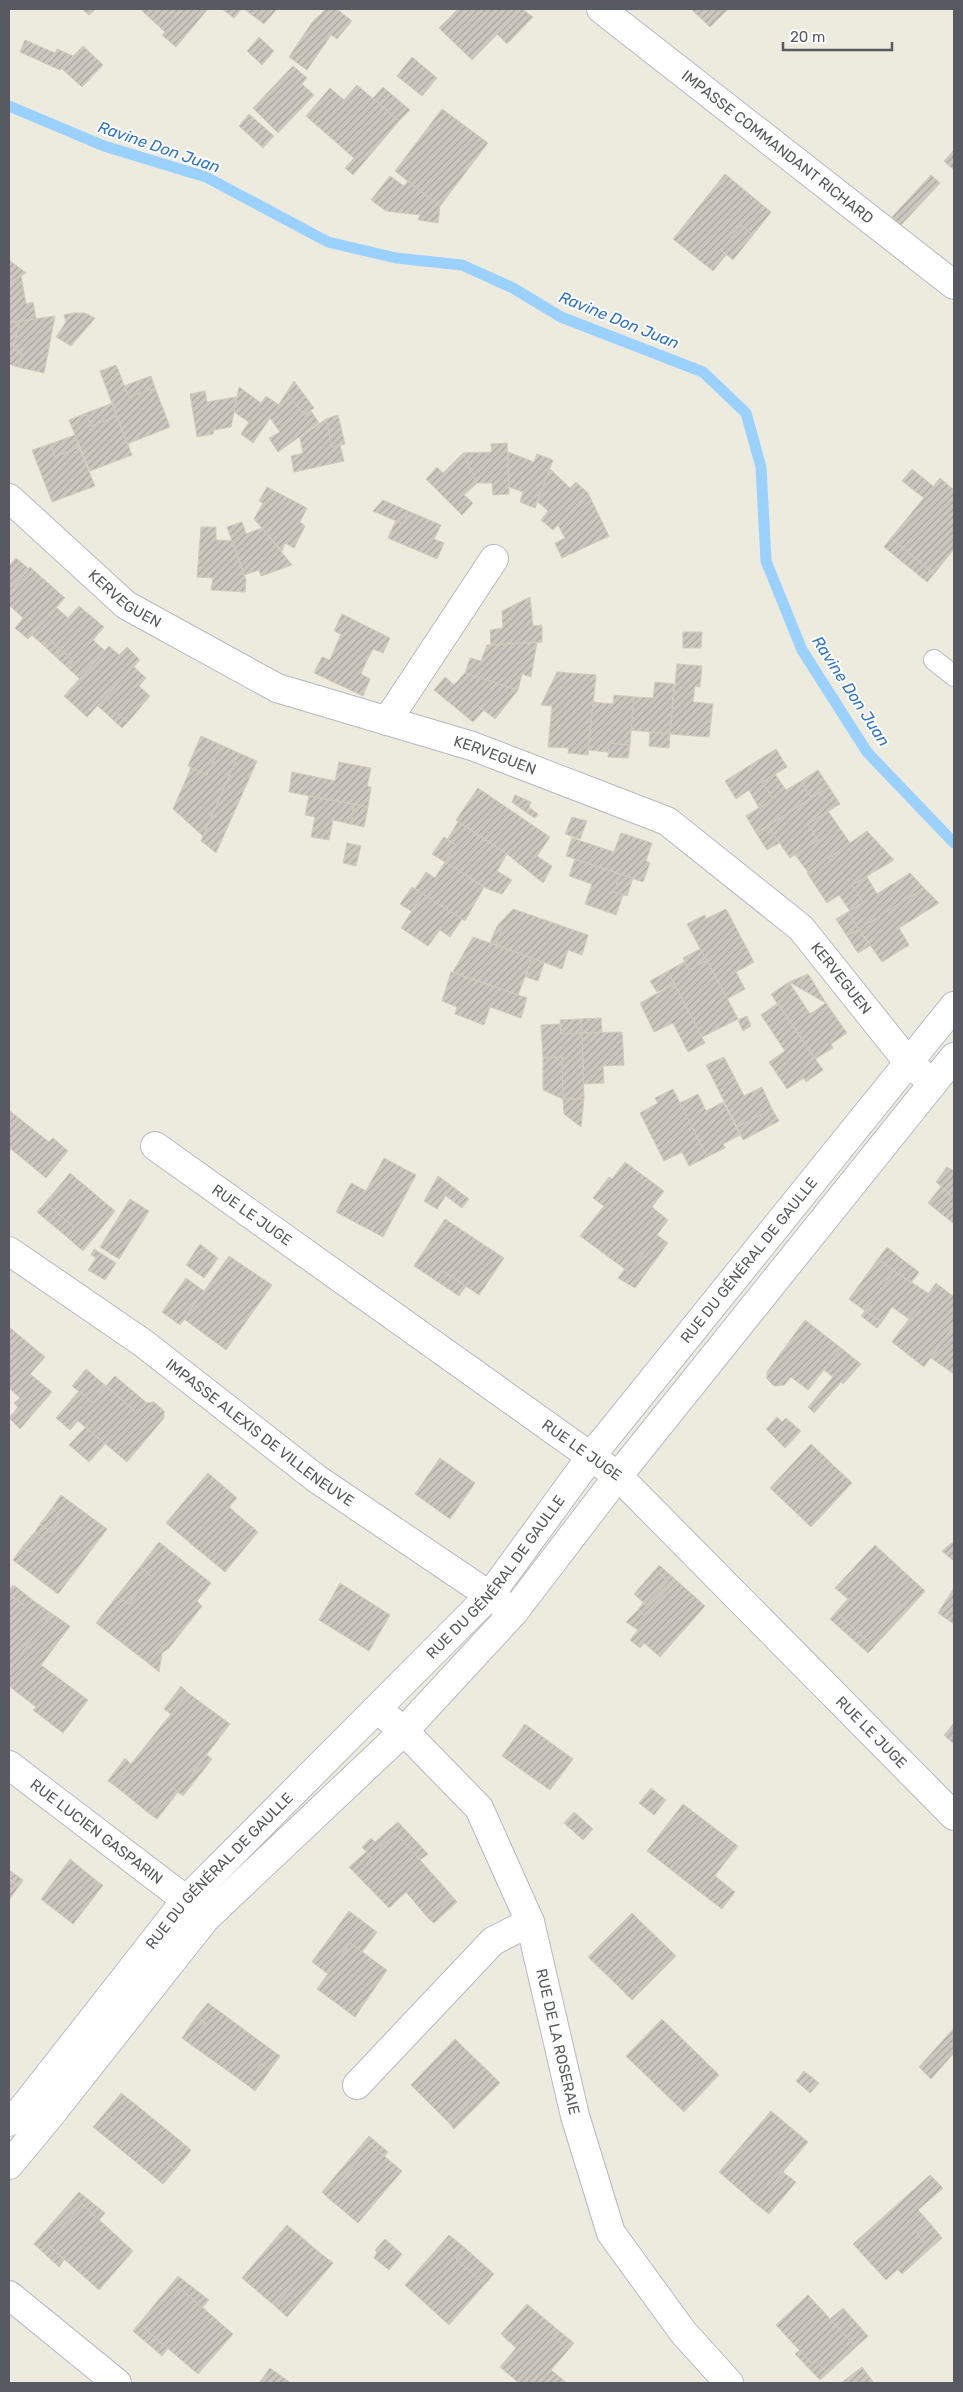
<svg xmlns="http://www.w3.org/2000/svg" width="963" height="2392" font-family="Rubik,sans-serif">
<defs>
<pattern id="building-hatch" width="6" height="6" patternUnits="userSpaceOnUse" patternTransform="scale(1.25)"><rect width="6" height="6" fill="#ccc8bf"/><path d="M-1 1l2-2M0 6l6-6M5 7l2-2" fill="none" stroke="#a8a59f"/></pattern>
</defs>
<rect width="100%" height="100%" fill="#edeade"/>
<g fill="none" stroke-linecap="round" stroke-linejoin="round">
<path stroke="#9bd1ff" stroke-width="11" d="M9,106L104,146L206,177L328,242L396,258L462,265L513,288L561,317L703,372L746,413L761,467L766,561L802,650L867,752L954,843"/>
</g>
<path fill="url(#building-hatch)" stroke="#d2cbbc" d="M82,9H96L89,15Z
M140,9H208L176,47L162,35L165,32Z
M222,9H242L234,18Z
M244,9H277L264,24Z
M326,9H337L352,21L337,39L331,35L307,70L289,57L313,21Z
M458,9H522L472,60L439,28Z
M522,9L533,17L507,44L497,34Z
M691,9H728L710,27Z
M259,37L274,51L262,65L247,51Z
M25,40L55,53L57,49L73,56L60,70L20,52Z
M83,46L103,65L82,87L61,68Z
M412,57L437,78L422,96L397,76Z
M293,66L307,78L302,84L314,95L278,133L253,108Z
M357,85L399,121L353,175L345,168L354,158L306,116L330,88L344,100Z
M383,87L410,110L399,121L373,98Z
M442,109L488,143L440,206L395,171Z
M249,114L274,136L263,148L239,126Z
M954,150V170L944,161Z
M725,174L771,212L753,235L741,225L721,250L726,255L713,271L673,239Z
M931,175L940,183L901,225L892,217Z
M390,176L404,186L408,181L440,206L438,223L418,220L420,215L386,211L371,200Z
M741,225L753,235L733,260L721,250Z
M9,260L26,273L9,283Z
M21,275L26,304L33,302L36,319L9,323V283Z
M73,313H85L95,318L71,346L56,337L66,322L64,315Z
M55,316L44,373L18,367L22,351L13,349L20,321Z
M20,321L13,349L22,351L18,367L9,364V323Z
M116,365L129,397L155,388L170,427L127,444L100,371Z
M151,376L155,388L129,397L124,386Z
M294,381L314,408L304,415L287,392Z
M239,387L261,403L266,396L279,405L253,443L241,434L249,422L234,412Z
M205,391L207,402L236,397L234,412L231,427L214,430L213,434L197,437L190,394Z
M287,392L304,415L311,411L319,423L278,452L269,438L280,432L270,418Z
M113,403L117,416L91,426L86,413Z
M86,413L91,426L117,416L132,455L90,471L69,420Z
M338,415L345,444L332,447L326,419Z
M326,419L332,447L340,445L344,461L294,472L291,456L303,453L300,438Z
M75,435L79,447L55,457L50,444Z
M507,443L509,494L493,495L492,483H477L463,453L492,452L491,444Z
M50,444L55,457L79,447L95,486L52,502L32,450Z
M508,452L534,462L537,454L553,460L535,508L520,502L523,492L509,487Z
M463,453L477,483L464,495L473,503L462,515L426,479L437,467L443,473Z
M550,469L570,488L576,482L588,493L553,530L541,520L548,511L537,501Z
M912,469L933,486L924,498L902,481Z
M940,478L954,490V549L934,574L891,538Z
M267,487L307,508L300,522L305,526L294,548L285,543L282,551L254,519L263,503L259,501Z
M588,493L609,536L562,558L555,543L565,538L558,525Z
M383,500L408,511L403,524L373,511Z
M408,511L441,525L434,539L444,543L437,559L388,538L396,520L403,524Z
M242,522L246,534L262,528L292,565L261,576L259,570L244,575L227,527Z
M201,527H216V540L233,541L246,580L245,592L211,590L213,578L197,577Z
M891,538L934,574L927,582L884,547Z
M16,558L29,569L9,593V566Z
M30,567L65,598L28,639L15,628L23,618L9,605V593Z
M530,597L533,626L542,625V642L491,645L490,630L503,628L502,611Z
M79,606L91,616L61,650L49,639L44,646L32,635L57,608L68,618Z
M342,614L390,638L383,653L373,649L366,662L361,674L370,679L363,696L314,673L322,657L330,660L341,634L334,631Z
M91,616L104,627L93,640L105,651L80,679L68,668L73,661L61,650Z
M683,632H702L701,648H683Z
M49,639L61,650L56,657L44,646Z
M537,642L531,677L522,674L518,690L465,673L470,658L481,661L487,645Z
M109,646L119,655L127,647L140,660L87,717L64,696Z
M61,650L73,661L68,668L56,657Z
M677,664L702,666L700,687L695,686L693,702L713,704L709,737L670,734Z
M133,666L146,678L139,686L150,696L128,722L116,712L111,718L98,706Z
M557,672L596,675L588,755L568,753L569,748L548,747L552,706L541,705Z
M465,673L496,683L477,705L484,710L473,722L434,690L445,677L454,685Z
M655,682L674,684L670,734L631,730L634,697L653,698Z
M496,683L518,690L495,719L477,705Z
M614,695L634,697L630,745L609,743L608,752L588,750L593,702L613,704Z
M116,712L128,722L122,728L111,718Z
M650,732L670,734L669,748L649,746Z
M201,736L221,745L207,775L188,766Z
M609,743L630,745L628,758L608,757Z
M221,745L239,753L203,836L173,809L191,768L207,775Z
M776,749L787,767L762,782L773,799L759,808L749,790L736,799L725,781Z
M239,753L257,761L216,853L201,841Z
M339,762L371,768L367,786L371,787L368,807L289,792L292,772L335,781Z
M818,770L829,787L811,798L801,781Z
M775,774L786,790L801,781L811,798L756,833L746,816L773,799L762,782Z
M829,787L840,804L808,824L818,840L790,858L768,826Z
M478,788L550,837L537,856L552,866L543,883L507,854L456,820Z
M515,795L531,802L527,813L512,802Z
M309,796L354,804L351,824L333,820L329,840L311,837L315,817L305,815Z
M354,804L368,807L351,824Z
M368,807L364,827L351,824Z
M530,808L538,814L535,818L527,813Z
M828,811L850,843L808,872L795,855L818,840L808,824Z
M572,817L587,821L580,839L565,834Z
M458,822L507,854L497,871L512,880L502,894L488,889L445,862L456,845L447,840Z
M768,826L779,843L767,850L756,833Z
M867,831L894,860L852,885L863,902L850,911L839,895L827,903L807,873Z
M621,833L652,843L646,861L650,863L643,882L566,856L572,838L614,852Z
M444,837L456,845L445,862L432,854Z
M347,843L361,846L356,866L343,863Z
M575,859L620,874L614,892L623,895L616,915L585,904L592,884L569,876Z
M445,862L484,887L465,921L415,889L426,872L435,878Z
M910,873L924,888L859,929L848,912L863,902L852,885L867,877L877,894Z
M620,874L633,878L627,896L614,892Z
M412,887L423,894L411,911L400,904Z
M924,888L939,903L899,928L909,945L882,962L859,929Z
M423,894L462,919L450,937L440,930L428,946L401,928Z
M513,909L588,935L582,955L568,950L562,969L496,945L502,928L497,926Z
M726,909L754,962L736,972L745,989L727,999L687,924L705,915L706,919Z
M848,912L859,929L847,936L836,919Z
M497,926L502,928L496,945L490,943Z
M859,929L870,946L858,953L847,936Z
M473,937L532,958L518,995L453,972Z
M700,949L707,960L689,970L683,958Z
M532,958L544,963L538,981L526,977Z
M707,960L738,1019L702,1037L668,971L684,962L689,970Z
M668,971L674,984L657,992L650,981Z
M451,972L527,998L521,1018L490,1007L484,1025L455,1014L457,1007L442,1001Z
M808,974L826,1003L789,982Z
M789,982L810,1014L826,1003L847,1033L831,1044L833,1048L815,1059L771,994Z
M674,984L705,1043L688,1052L673,1023L654,1032L640,1003Z
M778,1003L823,1070L806,1082L804,1078L787,1089L769,1062L785,1051L761,1015Z
M747,1016L751,1026L743,1031L738,1020Z
M601,1018L602,1032L582,1033L581,1019Z
M581,1019L582,1033L561,1034L560,1020Z
M561,1024V1034L582,1033L584,1099H563L562,1057L543,1058L541,1025Z
M622,1032L624,1065L603,1066L604,1083L584,1084L582,1033Z
M562,1057L563,1099L543,1090V1058Z
M724,1057L744,1096L762,1087L772,1109L737,1127L706,1065Z
M673,1089L707,1157L689,1166L682,1152L664,1161L640,1113L658,1103L655,1098Z
M698,1094L706,1111L723,1102L740,1135L723,1144L725,1148L707,1157L680,1103Z
M563,1099H584L581,1127L564,1114Z
M772,1109L779,1121L743,1140L737,1127Z
M10,1111L49,1142L53,1138L68,1151L46,1178L11,1149L9,1152Z
M384,1158L416,1175L383,1237L336,1212L351,1183L366,1191Z
M625,1162L664,1191L652,1207L668,1220L629,1272L580,1236L604,1206L593,1198L609,1177L612,1179Z
M947,1167L954,1171V1198L936,1182Z
M70,1173L115,1211L83,1251L67,1237L75,1228L45,1203Z
M438,1176L452,1186L437,1209L424,1201Z
M452,1186L469,1199L462,1208L446,1196Z
M941,1187L954,1198V1224L928,1203Z
M130,1199L149,1211L119,1259L100,1247Z
M45,1203L75,1228L67,1237L37,1212Z
M445,1219L504,1258L479,1295L442,1270L435,1280L414,1266Z
M657,1235L668,1243L635,1288L618,1278L625,1269L629,1272Z
M200,1244L218,1258L204,1278L186,1265Z
M887,1247L903,1260L894,1271L878,1259Z
M94,1249L116,1263L105,1280L88,1270L96,1258L91,1255Z
M229,1256L272,1285L226,1350L184,1319Z
M878,1259L894,1271L865,1311L849,1299Z
M903,1260L919,1272L911,1283L894,1271Z
M442,1270L466,1286L459,1296L435,1280Z
M894,1271L928,1293L909,1319L892,1307L882,1322L865,1311Z
M186,1278L204,1291L180,1325L162,1312Z
M936,1283L954,1297V1325L924,1367L892,1342Z
M865,1311L882,1322L877,1328L861,1316Z
M805,1320L841,1348L808,1390L791,1377L784,1385L774,1386L767,1379V1372Z
M954,1325V1374L931,1358Z
M9,1327L45,1357L30,1374L52,1392L20,1429L9,1418L18,1407L14,1403L20,1398L9,1388Z
M841,1348L861,1364L843,1384L841,1382L814,1413L808,1407L833,1377L824,1370Z
M86,1369L106,1386L93,1403L72,1386Z
M115,1376L147,1403L137,1413L106,1386Z
M106,1386L137,1413L147,1403L154,1402L164,1411V1418L127,1462L78,1421L70,1430L56,1418L79,1391L93,1403Z
M777,1417L782,1422L786,1418L801,1431L785,1448L766,1429Z
M86,1427L105,1444L89,1462L69,1445Z
M811,1444L852,1483L811,1527L770,1488Z
M440,1458L475,1483L450,1519L415,1494Z
M208,1473L237,1498L229,1507L258,1532L225,1572L166,1523Z
M61,1495L107,1529L58,1594L13,1560L22,1547L28,1552L37,1550L45,1540L35,1532L40,1524L51,1532L59,1522L57,1513L52,1508Z
M52,1508L57,1513L59,1522L51,1532L40,1524Z
M35,1532L45,1540L37,1550L28,1552L22,1547Z
M954,1541V1561L942,1551Z
M159,1542L211,1583L197,1601L202,1606L169,1648L164,1644L148,1663L96,1623L117,1596L129,1604L151,1576L140,1567Z
M875,1545L925,1591L908,1610L901,1604L867,1641L836,1612L848,1599L835,1588Z
M659,1565L676,1580L644,1615L638,1610L643,1603L646,1605L668,1581L655,1570Z
M140,1567L151,1576L129,1604L117,1596Z
M655,1570L668,1581L646,1605L634,1594Z
M676,1580L705,1606L660,1657L644,1643L640,1648L630,1640L638,1630L626,1622L638,1610L644,1615Z
M340,1583L390,1615L369,1651L319,1620Z
M13,1585L19,1589L12,1597L26,1606L31,1599L51,1613L9,1670V1590Z
M954,1588V1624L938,1613Z
M19,1589L31,1599L26,1606L12,1597Z
M901,1604L908,1610L868,1653L830,1619L836,1612L867,1641Z
M51,1613L70,1626L41,1665L88,1700L63,1733L33,1710L36,1707L9,1686V1670Z
M164,1644L169,1648L162,1653L159,1672L148,1663Z
M181,1686L188,1693L171,1714L164,1709Z
M188,1693L230,1724L178,1792L173,1788L151,1815L114,1785Z
M954,1723V1744L944,1735Z
M525,1724L573,1759L550,1790L502,1756Z
M207,1755L212,1759L183,1796L178,1792Z
M125,1758L131,1764L114,1785L108,1781Z
M173,1788L178,1792L157,1819L151,1815Z
M651,1788L666,1800L654,1815L639,1803Z
M683,1804L738,1846L701,1893L647,1851Z
M574,1812L593,1829L583,1840L564,1823Z
M398,1822L428,1854L420,1860L396,1833L379,1848L382,1851L373,1860L362,1847L371,1838L375,1842Z
M396,1833L452,1896L428,1918L406,1892L389,1908L349,1867L366,1852L373,1860L382,1851L379,1848Z
M70,1859L98,1882L84,1902L88,1905L73,1924L41,1899Z
M9,1870L23,1880L19,1886L9,1879Z
M715,1876L735,1892L722,1909L701,1893Z
M9,1879L19,1886L9,1900Z
M98,1882L103,1885L88,1905L84,1902Z
M452,1896L457,1902L434,1923L428,1918Z
M349,1911L377,1932L362,1952L350,1943L328,1974L312,1962Z
M632,1913L676,1956L641,1991L627,1977L618,1986L588,1957Z
M350,1943L387,1970L355,2017L317,1989Z
M627,1977L641,1991L632,2000L618,1986Z
M208,2003L280,2056L270,2070L261,2064L246,2084L190,2044L205,2023L196,2017Z
M196,2017L205,2023L190,2044L182,2038Z
M662,2019L719,2075L684,2112L626,2056Z
M954,2028V2053L931,2079L919,2067Z
M455,2039L494,2077L449,2123L411,2085Z
M261,2064L270,2070L255,2091L246,2084Z
M804,2071L819,2083L810,2093L796,2081Z
M494,2077L500,2083L454,2129L449,2123Z
M121,2093L130,2100L113,2119L105,2113Z
M130,2100L183,2143L167,2163L175,2170L163,2184L93,2127L105,2113L113,2119Z
M771,2111L808,2142L756,2204L719,2172Z
M369,2136L388,2152L384,2157L371,2145L327,2197L322,2192Z
M183,2143L191,2150L175,2170L167,2163Z
M371,2145L402,2171L358,2223L327,2197Z
M783,2172L796,2182L769,2214L756,2204Z
M930,2175L943,2188L918,2210L929,2222L917,2233L925,2244L886,2280L853,2244Z
M79,2192L105,2213L99,2220L82,2204L47,2244L64,2260L59,2267L34,2244Z
M82,2204L133,2251L99,2290L47,2244Z
M929,2222L942,2238L902,2274L897,2269L925,2244L917,2233Z
M287,2225L320,2253L275,2306L242,2278Z
M449,2235L465,2248L456,2259L485,2284L449,2325L405,2285Z
M385,2239L402,2254L389,2270L374,2258L377,2252L375,2250Z
M465,2248L494,2274L485,2284L456,2259Z
M320,2253L333,2263L287,2317L275,2306Z
M178,2276L209,2300L202,2308L180,2288L145,2329L168,2348L162,2356L133,2331Z
M180,2288L233,2334L198,2374L145,2329Z
M808,2295L856,2347L828,2373L815,2360L812,2364L776,2325Z
M527,2304L558,2330L553,2336L569,2349L551,2370L567,2383H519L500,2367L516,2348L501,2334Z
M843,2308L868,2336L856,2347L830,2319Z
M558,2330L574,2343L569,2349L553,2336Z
M800,2350L812,2364L815,2360L828,2373L820,2380L795,2354Z
M862,2367L874,2383H841Z
M270,2368L291,2383H259Z"/>
<g fill="none" stroke-linecap="round" stroke-linejoin="round">
<defs>
<path id="service" d="M934,660L954,676"/>
<g id="minor">
<path id="s1" d="M601,9L954,285"/>
<path id="s2" d="M9,498L126,605L277,688L472,746L667,821L801,928L908,1062L933,1083"/>
<path d="M387,721L494,559"/>
<path id="s3" d="M155,1146L618,1476L954,1816"/>
<path id="s4" d="M9,1251L143,1343L317,1479L514,1612"/>
<path id="s5" d="M377,1709L404,1731L479,1808L530,1922L575,2116L611,2233L683,2332L729,2383"/>
<path id="s6" d="M9,1765L186,1900L203,1916"/>
<path d="M357,2085L493,1941L530,1922"/>
<path d="M9,2295L117,2383"/>
</g>
<g id="secondary">
<path id="s7" d="M9,2122L23,2108L186,1900L490,1595L592,1455L954,1006"/>
<path d="M9,2165L48,2118L206,1918L404,1731L514,1612L618,1476L954,1057"/>
</g>
</defs>
<use href="#service" stroke="#b6b9bf" stroke-width="22"/>
<use href="#minor" stroke="#b6b9bf" stroke-width="30"/>
<use href="#secondary" stroke="#b7bbc2" stroke-width="30"/>
<use href="#service" stroke="#fff" stroke-width="20"/>
<use href="#minor" stroke="#fff" stroke-width="28"/>
<use href="#secondary" stroke="#fff" stroke-width="28"/>
</g>
<g text-anchor="middle" dominant-baseline="central" stroke-width="4" stroke-linejoin="round" paint-order="stroke">
<g font-size="15" fill="#575b61" stroke="#fff">
<text stroke="none"><textPath href="#s1" startOffset="224">IMPASSE COMMANDANT RICHARD</textPath></text>
<text stroke="none"><textPath href="#s2" startOffset="154">KERVEGUEN</textPath></text>
<text stroke="none"><textPath href="#s2" startOffset="559">KERVEGUEN</textPath></text>
<text stroke="none"><textPath href="#s2" startOffset="979">KERVEGUEN</textPath></text>
<text stroke="none"><textPath href="#s3" startOffset="119">RUE LE JUGE</textPath></text>
<text stroke="none"><textPath href="#s7" startOffset="1138">RUE DU GÉNÉRAL DE GAULLE</textPath></text>
<text stroke="none"><textPath href="#s4" startOffset="310">IMPASSE ALEXIS DE VILLENEUVE</textPath></text>
<text stroke="none"><textPath href="#s3" startOffset="524">RUE LE JUGE</textPath></text>
<text stroke="none"><textPath href="#s7" startOffset="732">RUE DU GÉNÉRAL DE GAULLE</textPath></text>
<text stroke="none"><textPath href="#s3" startOffset="929">RUE LE JUGE</textPath></text>
<text stroke="none"><textPath href="#s6" startOffset="110">RUE LUCIEN GASPARIN</textPath></text>
<text stroke="none"><textPath href="#s7" startOffset="328">RUE DU GÉNÉRAL DE GAULLE</textPath></text>
<text stroke="none"><textPath href="#s5" startOffset="390">RUE DE LA ROSERAIE</textPath></text>
</g>
<g font-size="16" font-style="italic" fill="#3075c5" stroke="#fff">
<text transform="translate(159 147) rotate(19)">Ravine Don Juan</text>
<text transform="translate(619 320) rotate(22)">Ravine Don Juan</text>
<text transform="translate(851 691) rotate(57)">Ravine Don Juan</text>
</g>
</g>
<rect width="963" height="2392" fill="none" stroke="#575b61" stroke-width="20"/>
<path d="M783 42v8h109v-8" fill="none" stroke="#575b61" stroke-width="2.5"/>
<text x="790" y="42" font-size="15" fill="#575b61" stroke="#ffffff" stroke-width="4" paint-order="stroke">20 m</text>
</svg>
